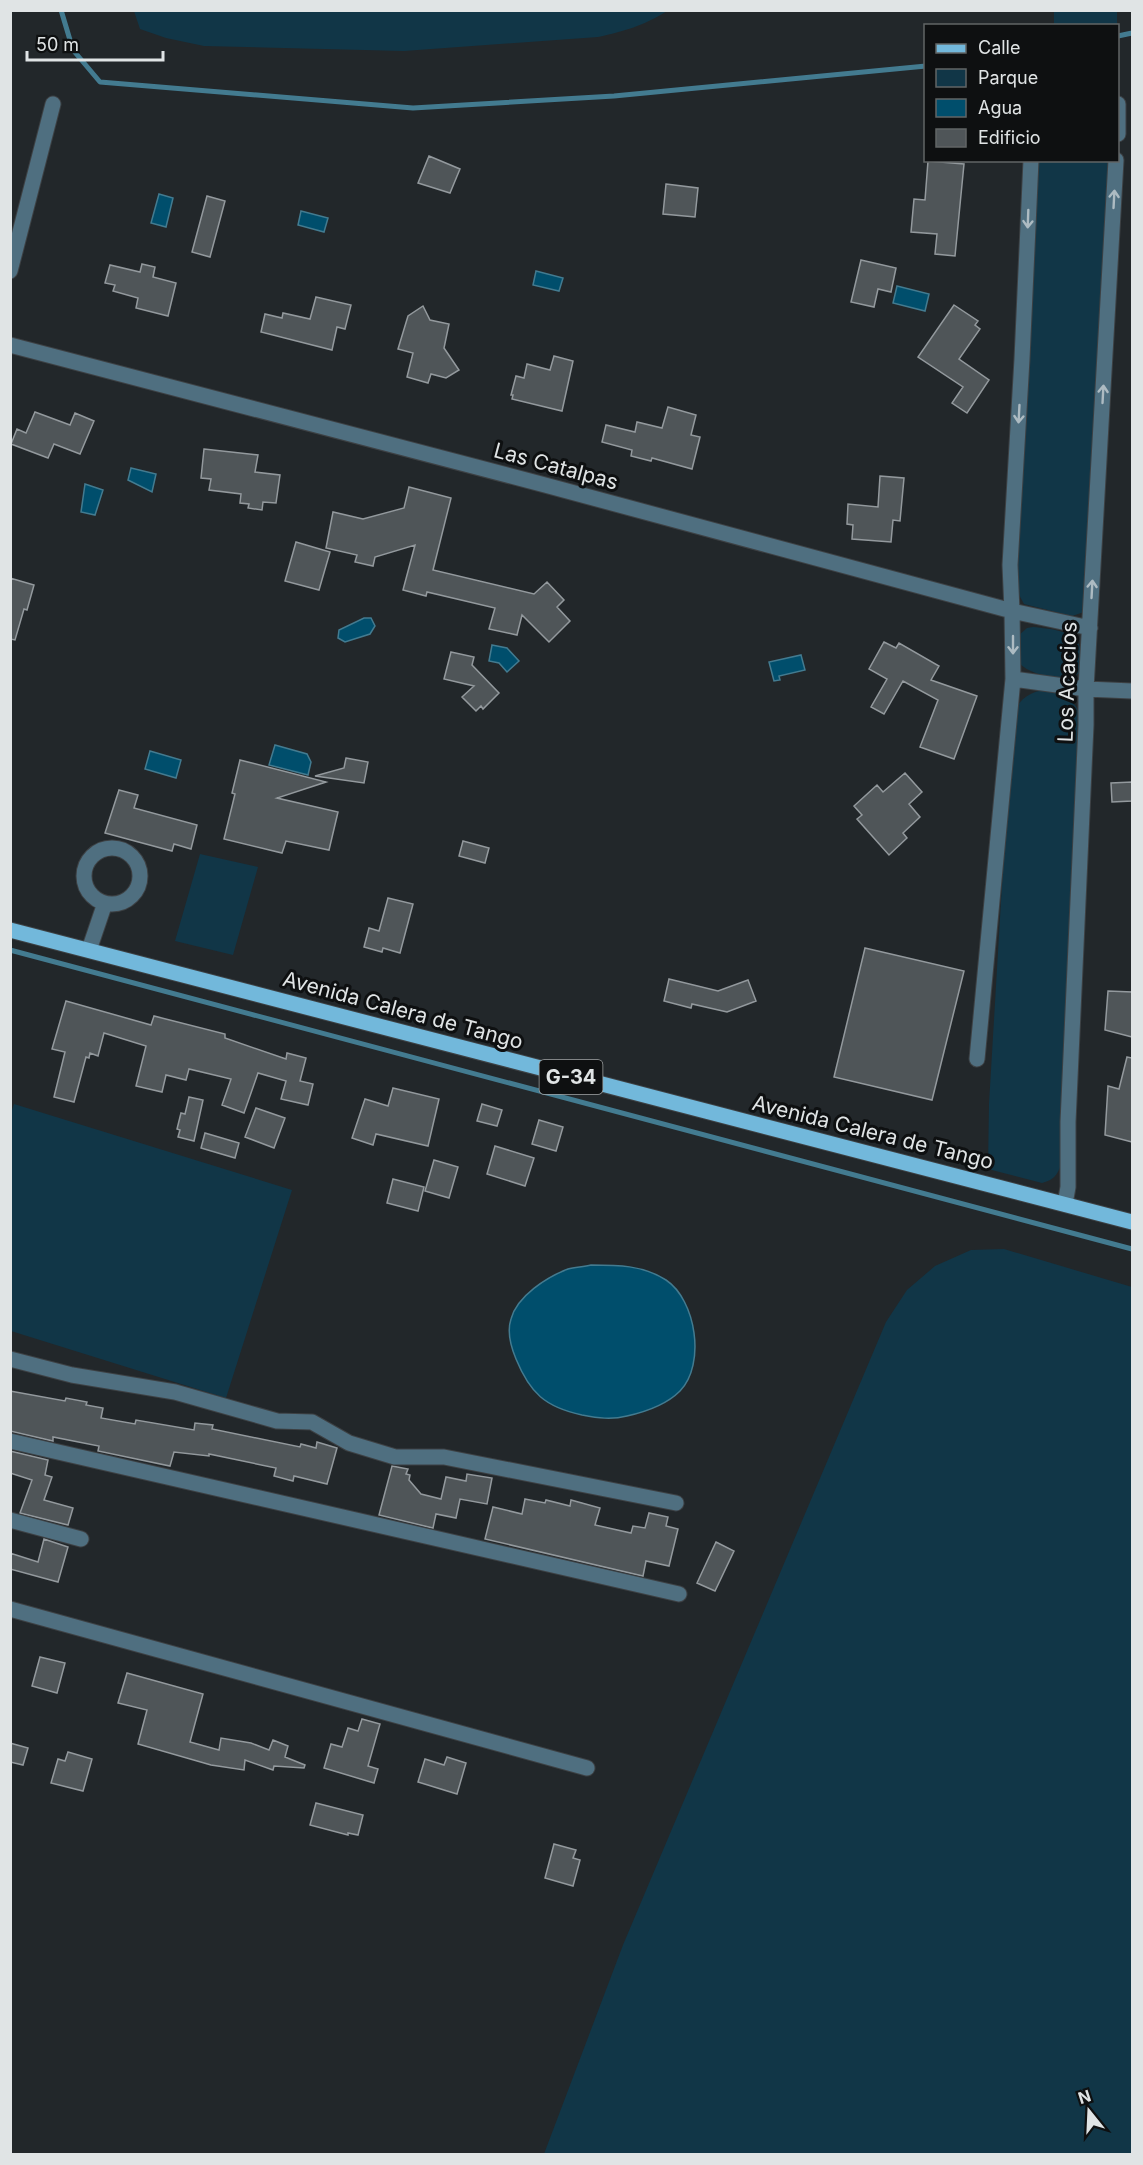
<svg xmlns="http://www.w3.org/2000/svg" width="1143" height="2165" font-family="Inter,sans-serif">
<rect width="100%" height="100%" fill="#22272a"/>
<path fill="#113647" d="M134,11V10L667,11C643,26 625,31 598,37L404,51L204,46L166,38L140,29Z
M1054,11H1117V25H1054Z
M1035,161H1110L1084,612L1072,616L1024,604L1017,591L1014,561Z
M1033,627C1050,629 1080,630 1081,653C1082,660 1080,667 1080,673C1065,682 1031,676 1019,663L1018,636L1027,628Z
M1053,689C1065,696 1077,702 1080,716L1061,1165C1057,1176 1053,1180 1042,1183L988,1169L989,1104L1012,716C1020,696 1033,690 1053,689Z
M200,854L258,867L233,955L175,941Z
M14,1104L292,1190L226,1398L11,1331L10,1116Z
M1004,1249L1132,1287V2154H544L623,1945L886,1322L907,1290L935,1266L971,1250Z"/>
<path fill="#004e6c" stroke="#437b90" stroke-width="1.5" d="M159,194L173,198L166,227L151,223Z
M301,211L328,218L324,232L298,225Z
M536,271L563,278L559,291L533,285Z
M897,286L929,294L925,311L893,303Z
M131,468L156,474L152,492L128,480Z
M85,484L103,490L95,515L81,512Z
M364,618H371L375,626L370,634L345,642L338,638L339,630Z
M492,645L507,648L519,661L507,672L499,663L489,661Z
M801,655L805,670L779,676L780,680L774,681L769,662Z
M275,745L307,754L311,762L308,775L269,765Z
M150,751L181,760L176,778L145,769Z
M591,1265C617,1265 643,1265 666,1280C696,1300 706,1364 680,1391C667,1404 645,1412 627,1416C611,1420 598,1418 582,1415C545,1407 530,1393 516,1359C511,1347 507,1331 511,1319C517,1296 547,1277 568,1269C575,1267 583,1267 591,1265Z"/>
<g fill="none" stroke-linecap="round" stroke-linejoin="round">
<path stroke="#437b90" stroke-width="5" d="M61,10L73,50L100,82L413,108L614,96L926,66
M1118,36L1132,33
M10,950L1132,1249"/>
</g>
<path fill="#4f5558" stroke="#93999d" stroke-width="1.5" d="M429,156L460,169L450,193L418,183Z
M928,161L964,164L955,256L935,254L937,234L911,232L914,199L925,200Z
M666,184L698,188L695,217L663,214Z
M207,196L225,201L210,257L192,252Z
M861,260L896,268L891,292L878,289L874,307L851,302Z
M142,264L155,267L153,277L176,283L168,316L136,308L138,298L113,291L115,285L105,283L110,265L140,272Z
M316,297L351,305L345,329L337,327L332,350L261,332L265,314L282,318L283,313L310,319Z
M954,305L978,321L975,325L980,329L959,359L989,380L967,413L952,403L963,387L918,357Z
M423,306L430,320L449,324L444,348L459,370L446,378L431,374L428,383L407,377L413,353L398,349L408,316Z
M554,356L573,361L562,411L512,399L513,395H511L516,376L524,378L527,364L550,370Z
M668,407L696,415L691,435L700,437L692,469L652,458L651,461L631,456L632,450L602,442L606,425L635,432L637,422L662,428Z
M35,412L70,425L75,413L94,421L80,454L54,444L48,458L11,444L17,429L26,433Z
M204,449L258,455L255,472L280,475L276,503L263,502L262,510L248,508L249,504L240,503L241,494L209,490L211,479L201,478Z
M880,476L904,478L900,521L893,520L891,542L852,539L853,525L847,524L848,504L878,507Z
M409,487L451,498L433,570L534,594L547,582L564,600L557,607L570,621L549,642L522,615L517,635L489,629L495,608L427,592L426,596L403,590L415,545L375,557L373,566L355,562L357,555L326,548L333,512L363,519L404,508Z
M296,542L330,552L319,590L285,581Z
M10,578L34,585L27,610L24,609L15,640L10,639Z
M884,642L896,648L899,643L939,666L931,680L977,696L954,759L920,747L938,700L903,681L884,714L871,707L887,679L869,669Z
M451,652L474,657L472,665L499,693L483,709L481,706L476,711L462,697L474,686L444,679Z
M346,758L368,762L364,783L315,776L344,768Z
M240,760L326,782L277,798L338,812L329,850L286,841L282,853L224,839L235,794L232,793Z
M905,773L922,792L909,804L920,817L903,833L907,838L889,855L857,819L862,815L854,806L877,785L883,792Z
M1132,782V801L1112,802L1111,783Z
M119,790L138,795L134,808L197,825L191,849L174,844L172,851L105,833Z
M463,841L489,848L485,863L459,856Z
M388,898L413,904L400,953L383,948L382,952L364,947L369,928L379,931Z
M865,948L964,971L932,1100L834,1077Z
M669,979L718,991L748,980L756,1001L727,1012L692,1004L691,1008L664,1001Z
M1108,991L1132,992V1037L1105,1030Z
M66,1001L151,1025L154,1016L225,1034V1038L286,1059L287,1053L306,1058L300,1081L313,1084L308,1105L281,1099L286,1081L258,1073L244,1113L222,1105L231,1079L189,1069L186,1080L166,1075L162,1092L136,1086L146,1046L104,1033L98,1056L90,1053L89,1058L86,1057L74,1102L54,1097L65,1052L52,1049Z
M1127,1057L1132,1058V1142L1105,1135L1108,1086L1119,1089Z
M393,1088L439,1099L428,1146L376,1134L373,1145L352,1138L365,1099L388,1106Z
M189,1097L203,1100L194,1141L178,1137L180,1130L177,1129L181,1113L185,1114Z
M482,1104L502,1110L497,1126L477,1121Z
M256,1108L285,1118L274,1148L245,1137Z
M539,1120L563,1127L556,1151L532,1144Z
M205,1133L239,1143L235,1158L201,1148Z
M495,1146L534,1158L525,1186L487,1174Z
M434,1160L458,1167L449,1198L425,1191Z
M393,1179L424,1187L418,1211L387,1203Z
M10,1391L65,1401L66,1398L87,1402L86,1405L103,1408L101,1418L135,1424L136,1420L194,1430L195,1423L213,1425L212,1429L300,1447L301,1444L316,1448L317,1442L337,1448L327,1484L294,1476L293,1481L274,1476L276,1468L209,1454V1456L174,1452L170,1466L98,1451L99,1446L53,1437V1441L10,1431Z
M10,1451L48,1460L45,1475L52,1477L44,1500L73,1508L68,1525L20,1513L32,1480L10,1473Z
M392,1466L408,1469L406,1474L410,1475L409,1480L421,1494L441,1499L446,1477L466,1481L467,1474L492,1478L487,1504L460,1499L456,1518L436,1514L433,1528L379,1515Z
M525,1499L545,1503L546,1500L570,1506L571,1500L600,1508L595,1525L631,1533L633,1526L645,1528L649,1513L668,1517L666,1526L678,1529L669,1566L646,1561L643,1576L485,1539L493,1507L522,1514Z
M44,1539L68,1547L58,1582L10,1569V1553L38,1562Z
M716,1542L734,1551L715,1591L697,1583Z
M40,1657L65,1663L57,1693L32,1686Z
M127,1673L203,1694L190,1742L219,1750L221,1738L251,1743L269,1750L273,1740L288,1746L285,1757L305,1765L304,1768L274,1766L273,1770L245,1760L244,1770L211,1765L138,1744L147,1710L118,1703Z
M362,1719L380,1724L368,1766L378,1769L374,1783L324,1768L331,1744L342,1747L348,1728L358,1731Z
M10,1743L28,1748L23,1765L10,1762Z
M68,1752L92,1759L83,1791L51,1783L58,1759L65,1761Z
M447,1757L466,1763L457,1794L418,1782L425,1759L444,1765Z
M316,1803L363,1815L358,1835L348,1833V1835L310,1825Z
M554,1844L576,1850L573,1858L580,1860L573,1886L545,1878Z"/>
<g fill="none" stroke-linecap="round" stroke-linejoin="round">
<defs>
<path id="minor" d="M1118,104V134
M10,271L53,104
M10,345L545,485L1012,611L1090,628
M1013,679L1086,689L1132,691
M84 876a28 28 0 1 1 56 0a28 28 0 1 1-56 0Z
M89,950L105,903
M977,1059L1013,679L1012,611L1010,565L1022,359L1031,160
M1065,1204L1068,1187V1122L1086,725V689L1116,160
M10,1359L72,1375L175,1392L277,1421L312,1422L349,1443L395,1457H444L676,1503
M10,1441L679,1594
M10,1520L81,1539
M10,1609L587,1768"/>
<path id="major" d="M10,930L1132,1222"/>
</defs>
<use href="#minor" stroke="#3d4144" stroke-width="17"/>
<use href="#major" stroke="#3d4144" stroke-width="17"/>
<use href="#minor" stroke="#4f6f80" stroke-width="15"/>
<use href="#major" stroke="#72b8db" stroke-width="15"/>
</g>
<defs><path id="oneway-shaft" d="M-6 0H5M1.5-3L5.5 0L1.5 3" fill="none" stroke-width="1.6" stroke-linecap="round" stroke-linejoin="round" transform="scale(1.5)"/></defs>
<g stroke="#adbbc2">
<use href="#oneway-shaft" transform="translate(1114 199) rotate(-87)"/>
<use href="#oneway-shaft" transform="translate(1028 219) rotate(92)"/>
<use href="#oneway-shaft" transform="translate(1103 394) rotate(-87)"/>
<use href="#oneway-shaft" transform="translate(1019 414) rotate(93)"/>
<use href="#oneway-shaft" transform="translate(1092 589) rotate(-87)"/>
<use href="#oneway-shaft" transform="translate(1013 645) rotate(90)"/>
</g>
<g text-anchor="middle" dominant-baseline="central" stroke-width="6" stroke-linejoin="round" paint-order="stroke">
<rect fill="#0e1011" stroke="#a1a4a5" stroke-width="1.5" x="539.5" y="1060" width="63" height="34" rx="4.5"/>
<g font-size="20" font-weight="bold" fill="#e0e4e5">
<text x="571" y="1077">G-34</text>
</g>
<g font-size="21" fill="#e0e4e5" stroke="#0e1011">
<text transform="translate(556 466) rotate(15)">Las Catalpas</text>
<text transform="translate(1067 682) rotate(-88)">Los Acacios</text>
<text transform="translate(403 1010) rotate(15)">Avenida Calera de Tango</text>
<text transform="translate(873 1132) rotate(14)">Avenida Calera de Tango</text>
</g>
</g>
<rect width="1143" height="2165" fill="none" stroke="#e0e4e5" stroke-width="24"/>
<rect x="924" y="24" width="195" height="138" fill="#0e1011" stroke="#626566" stroke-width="1.5"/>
<rect x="936" y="44" width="30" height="9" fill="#72b8db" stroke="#626566" stroke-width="1.5"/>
<text x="978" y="54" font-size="18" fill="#e0e4e5">Calle</text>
<rect x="936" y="69" width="30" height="18" fill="#113647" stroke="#626566" stroke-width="1.5"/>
<text x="978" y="84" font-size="18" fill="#e0e4e5">Parque</text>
<rect x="936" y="99" width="30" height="18" fill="#004e6c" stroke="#626566" stroke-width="1.5"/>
<text x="978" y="114" font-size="18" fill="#e0e4e5">Agua</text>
<rect x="936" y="129" width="30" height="18" fill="#4f5558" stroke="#626566" stroke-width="1.5"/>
<text x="978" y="144" font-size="18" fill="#e0e4e5">Edificio</text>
<g transform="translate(1089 2111) rotate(342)" stroke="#0e1011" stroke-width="4.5" paint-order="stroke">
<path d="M0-4.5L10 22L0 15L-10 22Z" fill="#e0e4e5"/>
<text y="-9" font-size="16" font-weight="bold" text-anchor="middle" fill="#e0e4e5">N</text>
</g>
<path d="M27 51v9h136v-9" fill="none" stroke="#e0e4e5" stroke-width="3"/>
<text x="36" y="51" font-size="18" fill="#e0e4e5" stroke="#0e1011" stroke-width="4.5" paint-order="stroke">50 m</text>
</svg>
